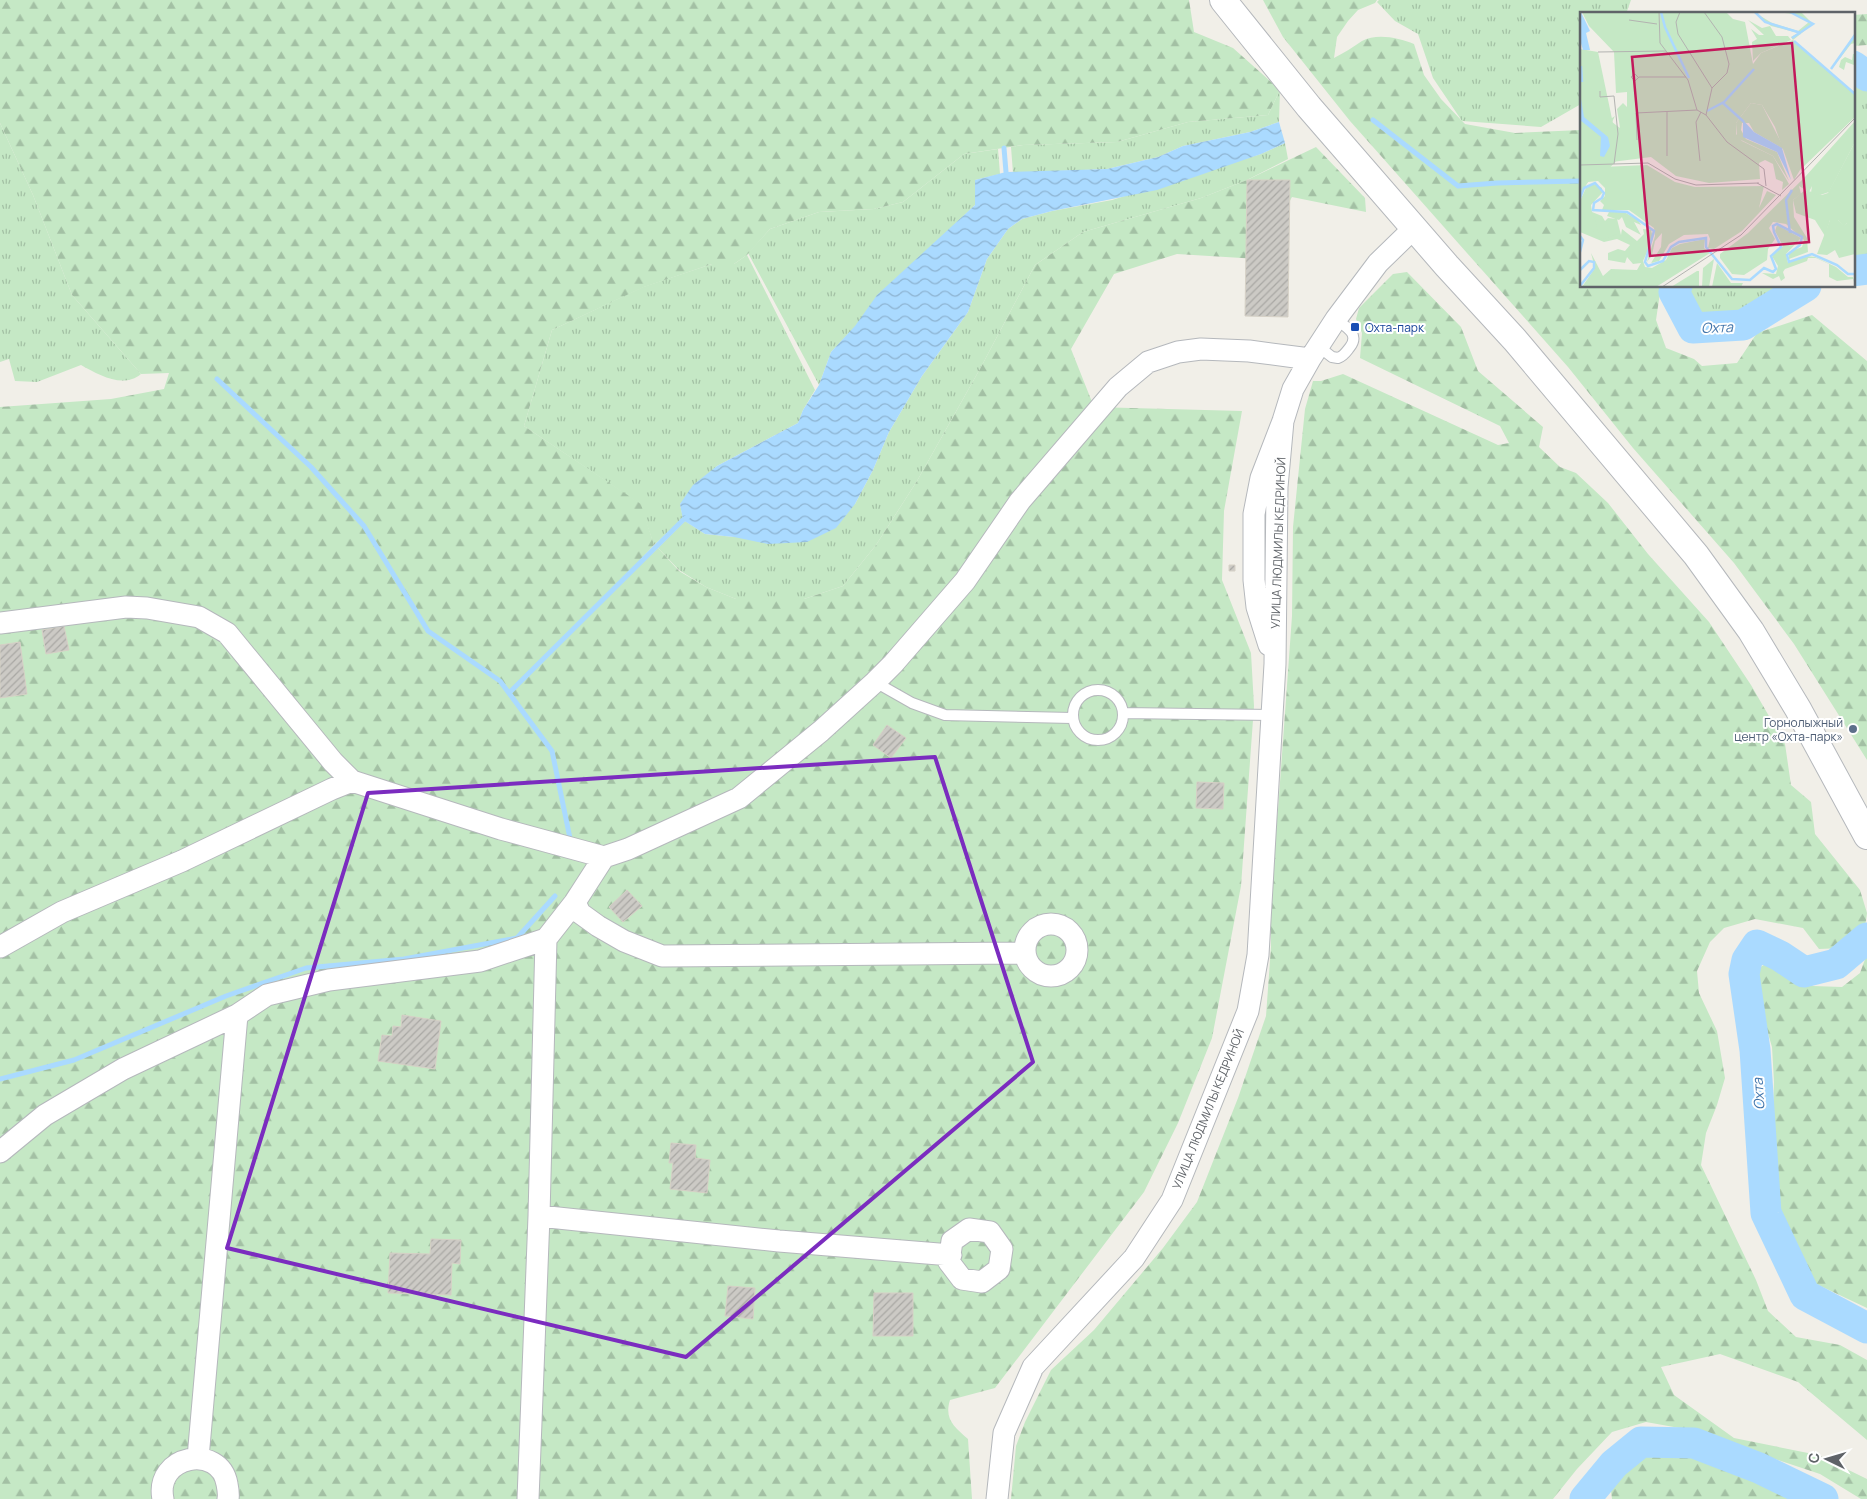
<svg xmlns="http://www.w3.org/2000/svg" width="1867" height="1499" font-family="Manrope,sans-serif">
<defs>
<pattern id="grass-tufts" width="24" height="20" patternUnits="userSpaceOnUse" patternTransform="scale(1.25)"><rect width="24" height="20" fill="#c5e8c5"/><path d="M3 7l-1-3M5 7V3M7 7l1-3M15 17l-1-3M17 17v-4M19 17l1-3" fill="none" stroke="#a3c0a4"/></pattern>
<pattern id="forest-firs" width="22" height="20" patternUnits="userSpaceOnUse" patternTransform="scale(1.25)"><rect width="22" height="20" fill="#c5e8c5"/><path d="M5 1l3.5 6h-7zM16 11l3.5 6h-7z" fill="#a3c0a4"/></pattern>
<pattern id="water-waves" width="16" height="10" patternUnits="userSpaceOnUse" patternTransform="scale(1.25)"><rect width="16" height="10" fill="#aadaff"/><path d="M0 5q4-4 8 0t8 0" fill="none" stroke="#8eb4d2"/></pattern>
<pattern id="building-hatch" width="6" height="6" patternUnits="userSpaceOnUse" patternTransform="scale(1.25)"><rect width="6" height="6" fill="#cccac5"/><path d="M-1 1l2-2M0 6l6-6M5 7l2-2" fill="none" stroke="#a9a8a4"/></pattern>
</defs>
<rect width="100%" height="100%" fill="#f1efe8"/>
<path fill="url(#grass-tufts)" d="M1379,0H1631L1626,14H1581V104L1541,127L1462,121L1433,78L1418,34L1395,21L1377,2Z
M1853,83L1867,91V256L1853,259Z
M1280,90L1279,122L1250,132L1183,146L1158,157L1107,169L1013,173L1011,147L1023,145L1117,142L1188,122L1268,115Z
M0,123L33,195L72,295L141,374C123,389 99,375 81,365L37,382L15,381L9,359L0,362Z
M1285,143L1288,159L1247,180L1201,198L1083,232L1035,265L981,367L917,481L876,545L843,586L804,599H736L706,587L679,570L658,548L685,521L705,534L734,537L855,504L873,470L889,432L922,376L968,312L987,259L1008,229L1022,219L1052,211L1112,200L1261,154Z
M998,149L1000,174L975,180V205L934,244L831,352L819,385L748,253L770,229L819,212L874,209L903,202L964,154Z
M747,255L815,390L803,410L798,423L717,466L680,504L683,518L654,545L640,504L524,426L552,330L643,287L712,264H734Z
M1690,286H1780L1738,313L1695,316L1687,292Z"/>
<path fill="url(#forest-firs)" d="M0,0H1189L1194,32L1233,48L1280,90L1268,115L1188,122L1117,142L1023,145L964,154L903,202L874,209L819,212L770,229L747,255L734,264H712L644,287L552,330L524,426L641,504L654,545L590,613L658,548L679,571L706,587L736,599H804L843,586L876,545L917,481L981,367L1035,265L1083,232L1201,198L1247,180L1316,147L1365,198L1366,212L1292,197L1258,259L1177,254L1114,274L1071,349L1094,407L1242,411L1224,511L1222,580L1251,653L1254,706L1241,886L1212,1038L1178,1123L1144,1192L995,1388L950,1400C944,1419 954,1427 968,1439L972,1499H0V407L111,399L164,389L169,373L141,374L72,295L33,195L0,123Z
M1263,0H1377L1375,3L1358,10L1348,21L1337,37L1334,58C1344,53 1353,47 1362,41C1377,33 1399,38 1414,44L1424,75L1441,99L1465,124L1515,133L1581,130V286H1661L1656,320L1666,348L1694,359L1702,366L1737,363L1757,333L1812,315L1867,361V760L1794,644L1734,563L1633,448L1568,367L1350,121L1283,37Z
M1867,14V45L1853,46V15Z
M1407,272L1461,327L1478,371L1543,427L1539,447L1560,467L1576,473L1608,503L1648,554L1709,622L1751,685L1785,744L1791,785L1811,802L1815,834L1860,890L1867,913L1864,934L1843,948L1819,949L1803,928L1755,919L1724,928L1710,942L1697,971L1699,993L1717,1031L1725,1078L1717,1105L1706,1133L1701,1165L1756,1280L1768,1311L1796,1337L1840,1345L1867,1360V1440L1798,1382L1720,1354L1661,1367L1674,1395L1734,1438L1818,1455L1867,1479V1499H1861L1820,1474L1685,1429L1646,1422L1612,1432L1577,1469L1553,1499H1011L1016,1446L1025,1422L1051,1370L1094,1330L1163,1248L1197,1202L1238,1098L1266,1016L1271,947L1270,869L1278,810L1292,616L1293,527L1305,409L1313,381H1321L1343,374L1498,445L1509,443L1500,426L1360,358L1362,333L1356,319L1359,308L1393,274Z
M1867,954V1308L1812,1282L1778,1204L1772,1148L1774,1082L1772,1047L1760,1006L1754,971L1767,963L1813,986L1842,987L1860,973Z
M1663,1449L1705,1454L1792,1499H1612L1611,1491L1628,1464Z"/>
<path fill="url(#water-waves)" d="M1279,122L1285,143L1261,154L1157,190L1052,211L1022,219L1008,229L987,259L968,312L922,376L889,432L873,470L855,504L836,528L807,542L768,544L734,537L705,534L683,520L680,504L693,485L717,466L798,423L803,410L819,385L831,352L855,326L877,295L975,205V180L1006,172L1107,169L1158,157L1183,146L1250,132Z"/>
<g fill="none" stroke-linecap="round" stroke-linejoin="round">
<path stroke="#aadaff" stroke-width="5" d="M1373,120L1458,186L1497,183L1581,181
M1004,148L1006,172
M217,379L311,467L364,526L428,631L500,681L552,751L571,843
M509,693L683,520L689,516
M0,1079L74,1060L226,996L306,968L404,959L517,938L555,896"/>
<path stroke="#aadaff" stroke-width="31" d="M1853,66L1867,76
M1853,271L1867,269
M1677,286L1674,292L1693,328L1743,325L1806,286
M1867,938L1836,964L1804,972L1780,956L1757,945L1747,960L1744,974L1755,1050L1766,1213L1805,1295L1867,1328
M1585,1499L1614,1464L1641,1442L1694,1443L1759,1468L1823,1499"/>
</g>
<path fill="url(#building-hatch)" stroke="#d6d1c6" d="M1247,180H1290L1288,317L1245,316Z
M1229,565H1235V571H1229Z
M64,626L69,650L46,654L42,630Z
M20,642L27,694L0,698V645Z
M887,725L906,738L891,758L873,745Z
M1197,782L1224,783L1223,809L1196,808Z
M627,890L642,906L623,922L609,907Z
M402,1015L441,1021L435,1069L378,1061L382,1035L392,1036L393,1026L401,1027Z
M671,1143L696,1145L695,1158L710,1160L707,1193L670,1189L673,1163H669Z
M431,1239L461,1240L460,1264L452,1263L451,1295L388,1293L390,1253L430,1254Z
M728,1286L755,1288L753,1319L725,1316Z
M874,1293H913V1336H873Z"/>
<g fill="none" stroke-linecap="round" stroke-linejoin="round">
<defs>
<path id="service" d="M1318,346L1332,357L1338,358C1344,356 1346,352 1350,347C1360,334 1346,327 1336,319
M875,682L912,703L945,715L1072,718
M1073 715a25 25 0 1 1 50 0a25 25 0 1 1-50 0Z
M1123,713L1272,715"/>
<path id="minor" d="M0,623L126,607L147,608L199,617L227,633L333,762L352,781L501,829L604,857L628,849L739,798L821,731L875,682L893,664L965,581L1020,501L1118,387L1148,362L1178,352L1201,349L1249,351L1310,359
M1269,645L1257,607L1254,580V514L1261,478L1283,421L1293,389L1310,359L1336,319L1378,263L1414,228
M575,902L580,913L598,926L624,941L662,956L1025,953
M1025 950a26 26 0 1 1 52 0a26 26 0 1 1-52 0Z
M0,947L62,912L182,861L332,789L352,781
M0,1152L45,1115L123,1069L237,1015L267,995L329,980L480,961L546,939L575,902L604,857
M539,1216L779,1241L951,1255
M969,1229L990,1232L1002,1249L999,1269L982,1282L962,1279L949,1262L952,1241Z
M198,1458L237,1015
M163,1499C154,1455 220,1443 227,1484C228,1489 229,1494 228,1499
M528,1499L539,1216L546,939
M997,1499L1004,1433L1033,1367L1134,1258L1172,1200L1248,1011L1258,955L1275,664L1277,487L1283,421"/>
<path id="tertiary" d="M1223,0L1309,107L1447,266L1515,340L1696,555L1751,631L1798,709L1867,836"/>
</defs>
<use href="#service" stroke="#b5b8bc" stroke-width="12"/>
<use href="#minor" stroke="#b5b8bc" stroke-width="23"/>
<use href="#tertiary" stroke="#b5b8bc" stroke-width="28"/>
<use href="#service" stroke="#fff" stroke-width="10"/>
<use href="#minor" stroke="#fff" stroke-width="21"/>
<use href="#tertiary" stroke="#fff" stroke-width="26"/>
</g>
<path fill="none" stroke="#7b2cbf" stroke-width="4" stroke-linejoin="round" d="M935,757L1033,1062L686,1357L227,1248L368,793Z"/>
<rect fill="#1a4fb4" stroke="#fff" stroke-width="2" x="1350" y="322" width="10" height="10" rx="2.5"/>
<circle fill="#5c6f8a" stroke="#fff" stroke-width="2" cx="1853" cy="729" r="5"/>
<g text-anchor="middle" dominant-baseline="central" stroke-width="4" stroke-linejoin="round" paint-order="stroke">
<g font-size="12" fill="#164399" stroke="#fff" text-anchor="start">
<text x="1365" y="327">Охта-парк</text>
</g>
<g font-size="12" fill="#5f6368" stroke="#fff">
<text transform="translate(1278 543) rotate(-88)">УЛИЦА ЛЮДМИЛЫ КЕДРИНОЙ</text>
<text transform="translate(1208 1109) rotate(-68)">УЛИЦА ЛЮДМИЛЫ КЕДРИНОЙ</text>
</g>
<g font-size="12" fill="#4e5e75" stroke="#fff" text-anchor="end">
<text x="1843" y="722">Горнолыжный<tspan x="1843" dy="14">центр «Охта-парк»</tspan></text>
</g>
<g font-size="14" font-style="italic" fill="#4174aa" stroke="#fff">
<text transform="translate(1717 327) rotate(-2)">Охта</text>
<text transform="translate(1758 1094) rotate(-94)">Охта</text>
</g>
</g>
<g transform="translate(1580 12)">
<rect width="275" height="275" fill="#f1efe8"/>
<path d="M168,8L182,16L190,14L196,24H208L211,28L181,41L173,49L172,30L177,27L171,17L179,23H184ZM273,42H275V66L274,53L266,50L264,58L259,55L261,48L265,45L272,48ZM171,91L182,93L205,138L174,120L169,111H162L161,118L166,127L197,140L209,169L193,144L157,126L156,111ZM275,130V211H267L264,215L258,208H250L245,224L235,208L216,201L213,188L225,178L242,183L248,181ZM197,213L221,226L206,242L208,251L226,244L235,245L256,255L268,265H273L275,273L273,267L257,269L249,265V252L236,246H228L227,249L205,257L203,260L205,266L201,269L199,264L193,267L182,261L196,262L198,254L192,244L203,234L195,219Z" fill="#c5e8c5"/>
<path d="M2,0H146L153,7L165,10L173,52L181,41L213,28L211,25L218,21L191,14L174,0L192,11L218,19L229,10L214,2L195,0H221L233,12L213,28L275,81V105L220,158L214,168L195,115L182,93L171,91L156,111V122L162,129L193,144L209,172L202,178L203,170L196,167L193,152L185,148L179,151L180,167L129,171L96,164L71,145L24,151L29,108L35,104L32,110L40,116L37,97L43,91L47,95V80L36,81L34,40L9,14ZM275,21V31L271,32L251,58ZM275,109V130L249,180L240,183L231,181L232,174L229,180L219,174L221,182L213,188L214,205L227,226L228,240L209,247V240L222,235L224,228L206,212L193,210L189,216L195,227L188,237L187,248L164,263L152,262L140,246V242L168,221L225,165ZM67,153L95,170L115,175L184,174L179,196L187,179L196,183L162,219L134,237L128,236L130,227L128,222L104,223L89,232L79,249L71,251L81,235L82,221L75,229L72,243L67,250L75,224L74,216L49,198H22L24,193L20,189L25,184V176L18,169L8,170L0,183V156ZM14,172L22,176V181L11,193L12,200L22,204L25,209L28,206L37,207L41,223L42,217L57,229L64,222L63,217L71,218L73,226L63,249L65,255L72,256L86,248L92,236L100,232L125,227L124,236L130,241L76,275H2L15,256L11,241L23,264L31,257L57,258L61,251L53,252L47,245L45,251L28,248V241L38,237L45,239L50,233L37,227L24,230L0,220V189L6,176ZM29,200H44L58,208L61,213L54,210L61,223L46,215L42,205L39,208L27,204ZM250,208H258L264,214L267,211H275V242L259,246L255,238L247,243L237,242ZM134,247L129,275H122L123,256ZM137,251L151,271H163L161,275H132ZM119,259V275H91L117,259Z" fill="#c5e8c5"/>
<path d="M14,205L19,222H37L25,227L16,225L13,220Z" fill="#c5e8c5"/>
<path d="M0,37L18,40L40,145L19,167L10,168L0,178Z" fill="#c5e8c5"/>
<path d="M1,0L10,19L6,21L10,38H3L0,28ZM0,81L4,105L28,125L30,134L24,145L20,144L21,125L0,108ZM163,108L174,120L202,136L211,168L197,140L163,125Z" fill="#aadaff"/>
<path fill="none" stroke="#aadaff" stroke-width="2.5" d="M81,0L85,15L109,66M175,0L185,10L221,21M210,0L233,12L212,26M214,29L275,82M1,54L2,70M251,57L275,23M143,91L164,110M127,99L144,90L174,57M0,186L4,176L15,171L24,181L22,186L14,191L13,198L47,200L74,219L65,250L68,254L83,249L91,235L99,230L126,226V235L152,267L170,268L184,256L193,260L196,257L191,244L201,235L194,220L193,214L197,212L222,225L220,233L207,243L209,250L232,242L257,253L268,262H275M210,221L206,188L212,178M0,224L3,228L0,240M0,258L9,249L14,250V256L0,274"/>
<path fill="none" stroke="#b3b3b1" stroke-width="1" d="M79,0L80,31L108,68L117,98L126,103L147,130L184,157L186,174M100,0L96,10L98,22L132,76M124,0L142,25L149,52L147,61L132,76L126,103M49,8L77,12M18,40L86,39M58,65L55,62L51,65L55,69L59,65H106M20,79V85L34,84L38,122L34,152M57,128L56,101L117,98M87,144V100M120,149L116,110L121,100M0,153L68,151L95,167L116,173L179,171M177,171L201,184M82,275L161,223L275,106"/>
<path fill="#c2185b" fill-opacity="0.15" stroke="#c2185b" stroke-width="2.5" d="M212,31L229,230L70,244L52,45Z"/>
<rect width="275" height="275" fill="none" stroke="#5f6368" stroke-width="2.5"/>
</g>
<g transform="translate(1827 1459) rotate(275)" stroke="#ffffff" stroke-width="4" paint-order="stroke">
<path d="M0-4L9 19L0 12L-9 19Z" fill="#5f6368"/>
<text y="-8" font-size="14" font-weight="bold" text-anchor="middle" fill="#5f6368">С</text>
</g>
</svg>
